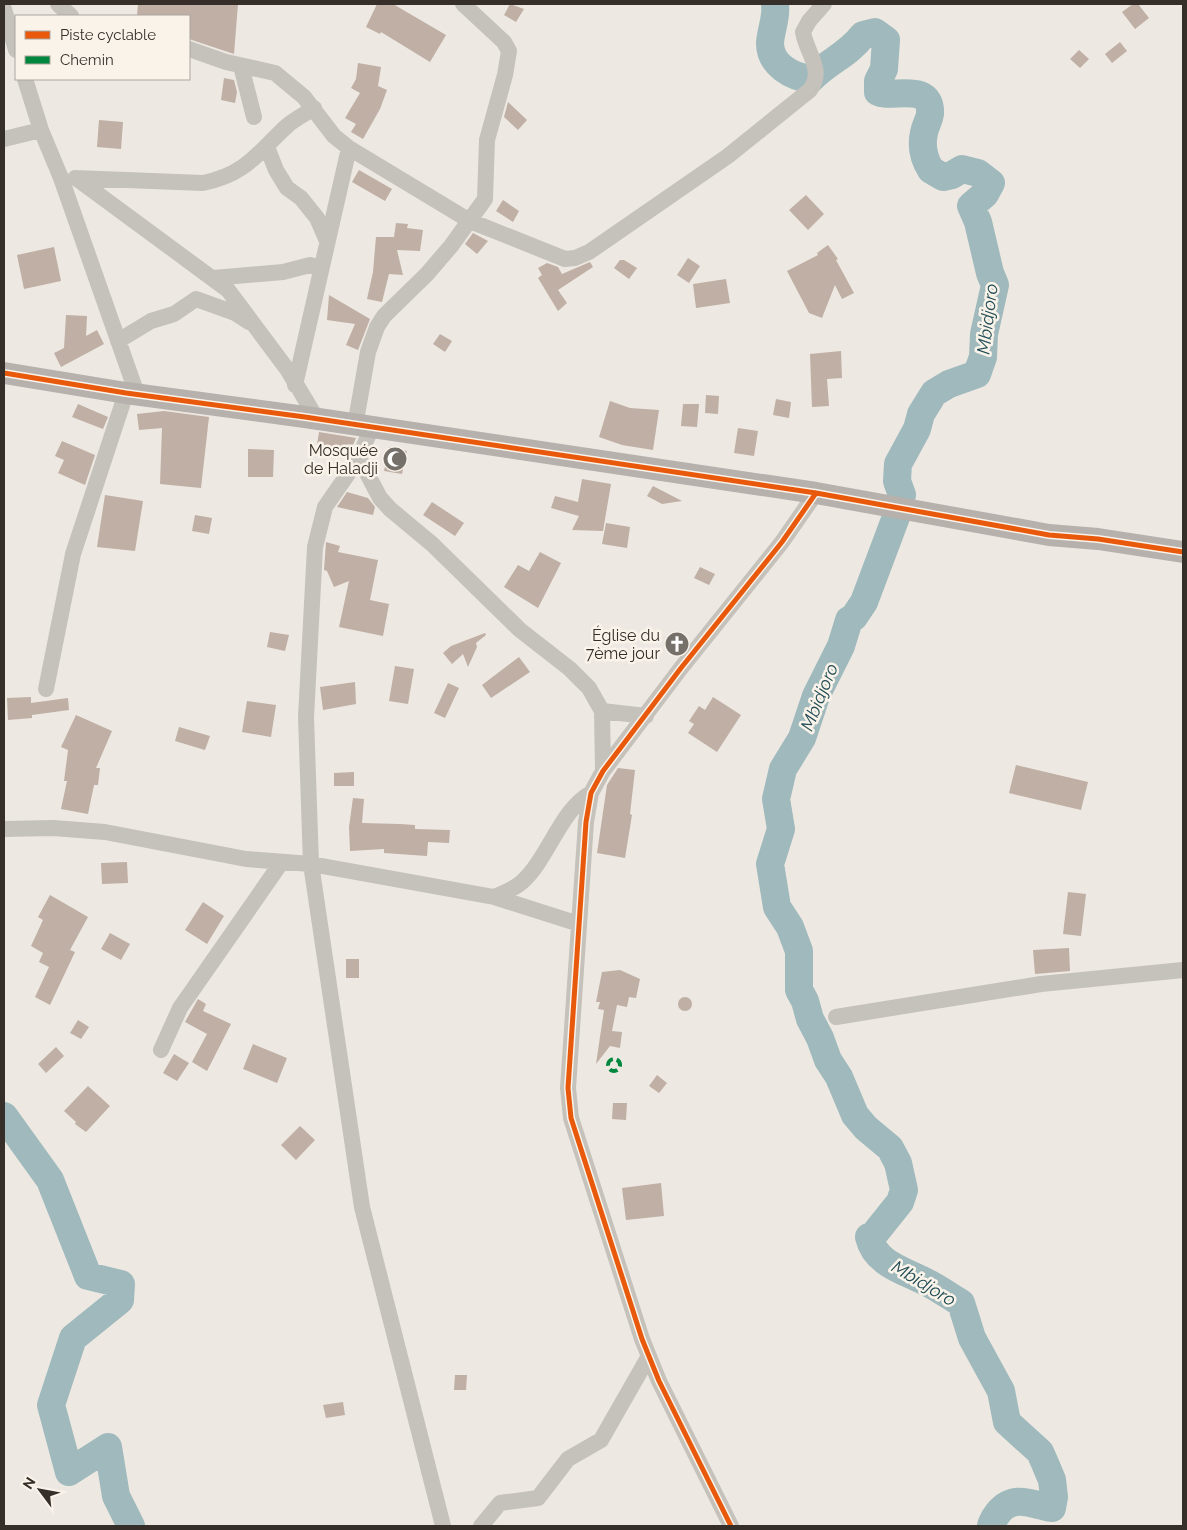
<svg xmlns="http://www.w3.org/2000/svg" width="1187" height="1530" font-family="Raleway,sans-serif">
<rect width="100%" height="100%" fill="#ede9e2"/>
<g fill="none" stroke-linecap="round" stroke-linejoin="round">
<path stroke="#9fb9bc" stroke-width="28" d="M775,4C777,17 771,29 770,43C770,65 792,77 811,79C828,61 847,56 863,35L875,32L886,40L884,69L878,81V92C891,99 932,81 930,114C929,121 925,126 924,133C921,146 924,159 931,170L943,177L952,175L962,169L978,173L991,183L985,194L971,206L978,222L990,273L995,285L984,334L983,357L977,374L949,384L934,393L921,414L917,429L898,464L897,481L902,495L896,517L864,602L854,617L849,620L841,646L816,696L802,738L783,769L776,799L781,829L770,864L777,907L790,927L799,951V990L805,1001L810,1019L820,1038L828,1060L839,1077L855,1115L866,1128L890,1148L898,1163L904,1190L900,1202L872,1237H869C875,1263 902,1270 924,1281C937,1287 949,1296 961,1303L972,1338L1001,1391L1007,1422L1040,1452L1044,1461L1052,1480L1054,1497L1052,1508C1033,1505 1014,1493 998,1513C995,1517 992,1521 991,1526
M4,1116L50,1180L88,1276L121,1284L120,1300L73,1338L51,1405L69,1472L108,1447L116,1496L131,1526"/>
</g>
<path fill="#bfafa4" d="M138,4H238L234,54L189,39V16H137Z
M377,4H393L446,35L430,62L381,32L380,34L366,27Z
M510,4L524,9L516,22L504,15Z
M1133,4H1138L1149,18L1135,29L1122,12Z
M1120,42L1127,51L1112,63L1105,54Z
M1079,50L1089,59L1080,68L1070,59Z
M358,63L381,67L378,86L387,90L380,109L363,139L351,132L356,124L345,118L360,93L351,88L356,79Z
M224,78L234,80L237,92L235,103L221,100Z
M508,102L527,120L518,130L504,117Z
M99,120L123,122L121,149L97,147Z
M359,170L392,189L385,201L352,182Z
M806,195L824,214L808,230L789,210Z
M503,200L519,211L513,222L496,211Z
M396,223L408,224L407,228L423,230L420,251L397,250L403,275L389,274L382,302L367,299L373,272L376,237H394Z
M473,233L488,241L477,254L465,244Z
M828,245L838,259L836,260L854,293L842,299L835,285L822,318L809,313L787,271L818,255L817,253Z
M54,247L61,281L24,289L17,255Z
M688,258L700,266L689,283L677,275Z
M620,260H624L637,268L629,279L614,268Z
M590,262L593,267L558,290L567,303L558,311L538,278L542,275L538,268L547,263L558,267L562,274Z
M726,279L730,303L696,308L693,284Z
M329,295L370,319L358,350L346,345L355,324L327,320Z
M66,315L87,316L86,336L97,330L104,344L61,367L54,353L64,348Z
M440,334L452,341L445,352L433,344Z
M841,351L842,378L827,379L829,406L812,407L810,354Z
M706,395L719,396L718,414L705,413Z
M776,399L791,402L789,418L773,415Z
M610,401L630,408L659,410L653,450L622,445L599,437Z
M78,404L108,417L103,429L72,417Z
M683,404H699L697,427L681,426Z
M164,411L209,417L201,488L160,484L162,428L139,430L137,414Z
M738,428L758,431L754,456L734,453Z
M319,432L356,438L351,450L317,445Z
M62,441L95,455L85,485L58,473L64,460L55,456Z
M389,447L407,451L402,474L384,471Z
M248,449L274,450L273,477H248Z
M582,479L611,484L603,531L572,530L579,516L551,508L555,496L578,502Z
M653,486L682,501L662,504L647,496Z
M347,492L368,498L375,507L373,515L337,507Z
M105,495L143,501L135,551L97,547Z
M432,502L464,523L455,536L423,515Z
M195,515L212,518L209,534L192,531Z
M606,523L630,527L627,548L602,544Z
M326,542L340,546L338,552L378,560L370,600L389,604L383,636L339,627L349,581L334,587L327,571L324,570Z
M540,552L561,563L538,608L504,587L518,565L529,571Z
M700,567L715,574L709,585L694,578Z
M678,631L688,640L675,656L665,647Z
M270,632L289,635L285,651L267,647Z
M485,633L486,635L476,643L477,647L468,667L463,654L452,664L443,653L451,646Z
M519,657L530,672L491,698L482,685Z
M395,666L414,669L408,704L389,701Z
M355,682L356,704L323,710L320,687Z
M448,683L459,688L445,718L434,713Z
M31,697V703L68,698L69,710L32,715V718L8,720L7,698Z
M713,697L741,715L717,752L688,733L694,724L689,721L699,706L705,710Z
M247,701L276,705L271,737L242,732Z
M76,715L112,731L96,768H100L98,785H94L88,814L61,809L67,781H64L68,750L61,747Z
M179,727L210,736L205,750L175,741Z
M1016,765L1088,782L1081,810L1009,793Z
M618,768L635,770L630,814L632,815L625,858L597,853L607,785Z
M354,772V786H334V773Z
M353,798L364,799L362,823L400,824L415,825V829L450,830L449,843L428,842L427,856L384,853V849L350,851L349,827Z
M127,862L128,883L102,884L101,863Z
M1068,892L1086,894L1081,936L1063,934Z
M50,895L88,917L70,950L75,952L50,1005L35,997L49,967L39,962L43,953L31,946L43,920L38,917Z
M203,902L224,916L207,944L185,930Z
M110,933L130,944L121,960L101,949Z
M1069,948L1070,971L1035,974L1033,950Z
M346,959H359V978H346Z
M620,970L640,979L636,998L629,997L627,1007L617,1005L612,1031L622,1032L620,1048L610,1046L596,1064L604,1010L598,1009L600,1002H596L602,972Z
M678 1004a7 7 0 1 1 14 0a7 7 0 1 1-14 0Z
M198,999L206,1004L203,1011L231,1024L207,1071L192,1062L207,1034L185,1022Z
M78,1020L89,1027L81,1039L70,1033Z
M253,1044L287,1058L277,1083L243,1069Z
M56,1047L64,1056L46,1073L38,1064Z
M174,1054L189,1063L177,1081L163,1073Z
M657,1075L667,1083L659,1093L649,1086Z
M88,1086L110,1106L86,1132L75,1124L76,1122L64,1111Z
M613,1103H627L626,1120L612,1119Z
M300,1126L315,1140L296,1160L281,1145Z
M661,1183L664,1216L626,1220L622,1188Z
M455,1375H467L466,1390H454Z
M343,1402L345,1415L326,1418L323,1405Z"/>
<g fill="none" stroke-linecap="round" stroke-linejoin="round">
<path stroke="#c5c1bb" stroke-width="16" d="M58,4L71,16
M4,9L16,50
M189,49L226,62L275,73L304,97L334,136L349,148L470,221L565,259L575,258L589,252L728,156L810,90C825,70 806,52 803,32L809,21L824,4
M241,66L254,117
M25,79L41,130L61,178L137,394
M4,139L41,130
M267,147L276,170L287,188L301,198L317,218L327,241
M75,178L203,183C247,174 257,153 288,125C295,119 305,114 314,108
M76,178L228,290L287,369L317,419
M213,278L283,272L310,265L321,268
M118,341L151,321L174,314L196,299L235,313L249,322
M295,385L349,148
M355,426L368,352L377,327L384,316L427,274L451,246L485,199L487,140L505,75L509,51L504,42L463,4
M371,429L359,458L325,507L315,547L306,717L311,864L362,1207L443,1526
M359,458L380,498L390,509L432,544L520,630L570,669L589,688L602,711L603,771
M46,689L73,554L126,393
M602,711L646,716
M4,829L53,828L105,832L246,859L311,864L494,897L579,924
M494,897C504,893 514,889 522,882C548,859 561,809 591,793
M836,1017L1041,984L1183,970
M161,1050L180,1008L281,863
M481,1526L500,1503L538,1498L568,1459L601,1440L649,1356
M731,1526L659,1381L642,1339L571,1118L568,1088L586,822L591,793L603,771L681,668L782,542L816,493"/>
<path stroke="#b6b1ac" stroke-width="22" d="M4,373L126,393L305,417L816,493L1049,535L1098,539L1183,552"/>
<path stroke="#00873e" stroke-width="4" stroke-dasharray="8 4" stroke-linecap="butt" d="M608 1065a6 6 0 1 1 12 0a6 6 0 1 1-12 0Z"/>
<defs>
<path id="cycleway" d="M4,373L126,393L305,417L816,493L1049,535L1098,539L1183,552
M731,1526L659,1381L642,1339L571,1118L568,1088L586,822L591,793L603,771L681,668L782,542L816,493"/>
</defs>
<use href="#cycleway" stroke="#f9f3ea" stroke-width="8"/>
<use href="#cycleway" stroke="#e8590c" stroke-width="5"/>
</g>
<defs>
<symbol id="mosque-disc" viewBox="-11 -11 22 22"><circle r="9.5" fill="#76706a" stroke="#f9f3ea"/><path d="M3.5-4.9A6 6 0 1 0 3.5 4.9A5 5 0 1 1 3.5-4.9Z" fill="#fff"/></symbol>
<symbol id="church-disc" viewBox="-11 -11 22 22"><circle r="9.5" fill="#76706a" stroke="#f9f3ea"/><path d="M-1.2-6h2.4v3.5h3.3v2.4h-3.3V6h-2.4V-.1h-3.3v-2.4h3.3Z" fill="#fff"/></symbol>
</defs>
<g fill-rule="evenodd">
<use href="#mosque-disc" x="381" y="445" width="28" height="28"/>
<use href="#church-disc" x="663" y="630" width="28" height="28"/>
</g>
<g text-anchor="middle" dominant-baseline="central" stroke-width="5" stroke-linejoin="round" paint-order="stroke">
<g font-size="16" fill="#362f29" stroke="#f9f3ea" text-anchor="end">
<text x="378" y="450">Mosquée<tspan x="378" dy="18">de Haladji</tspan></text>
<text x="660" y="635">Église du<tspan x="660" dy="18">7ème jour</tspan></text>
</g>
<g font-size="18" font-style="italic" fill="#214c55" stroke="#f9f3ea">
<text transform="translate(987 319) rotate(-83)">Mbidjoro</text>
<text transform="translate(819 697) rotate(-68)">Mbidjoro</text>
<text transform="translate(924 1283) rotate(31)">Mbidjoro</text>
</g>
</g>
<rect width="1187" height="1530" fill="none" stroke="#362f29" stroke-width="10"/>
<rect x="15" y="15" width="175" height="65" fill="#f9f3ea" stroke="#aba59d"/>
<rect x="25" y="31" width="25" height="8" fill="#e8590c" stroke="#aba59d"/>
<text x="60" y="40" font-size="15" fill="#362f29">Piste cyclable</text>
<rect x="25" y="56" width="25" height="8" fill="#00873e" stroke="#aba59d"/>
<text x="60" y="65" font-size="15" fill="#362f29">Chemin</text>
<g transform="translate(40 1490) rotate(302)" stroke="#f9f3ea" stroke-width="4" paint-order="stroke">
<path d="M0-4L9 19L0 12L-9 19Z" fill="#362f29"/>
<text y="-8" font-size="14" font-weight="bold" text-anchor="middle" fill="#362f29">N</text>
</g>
</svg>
